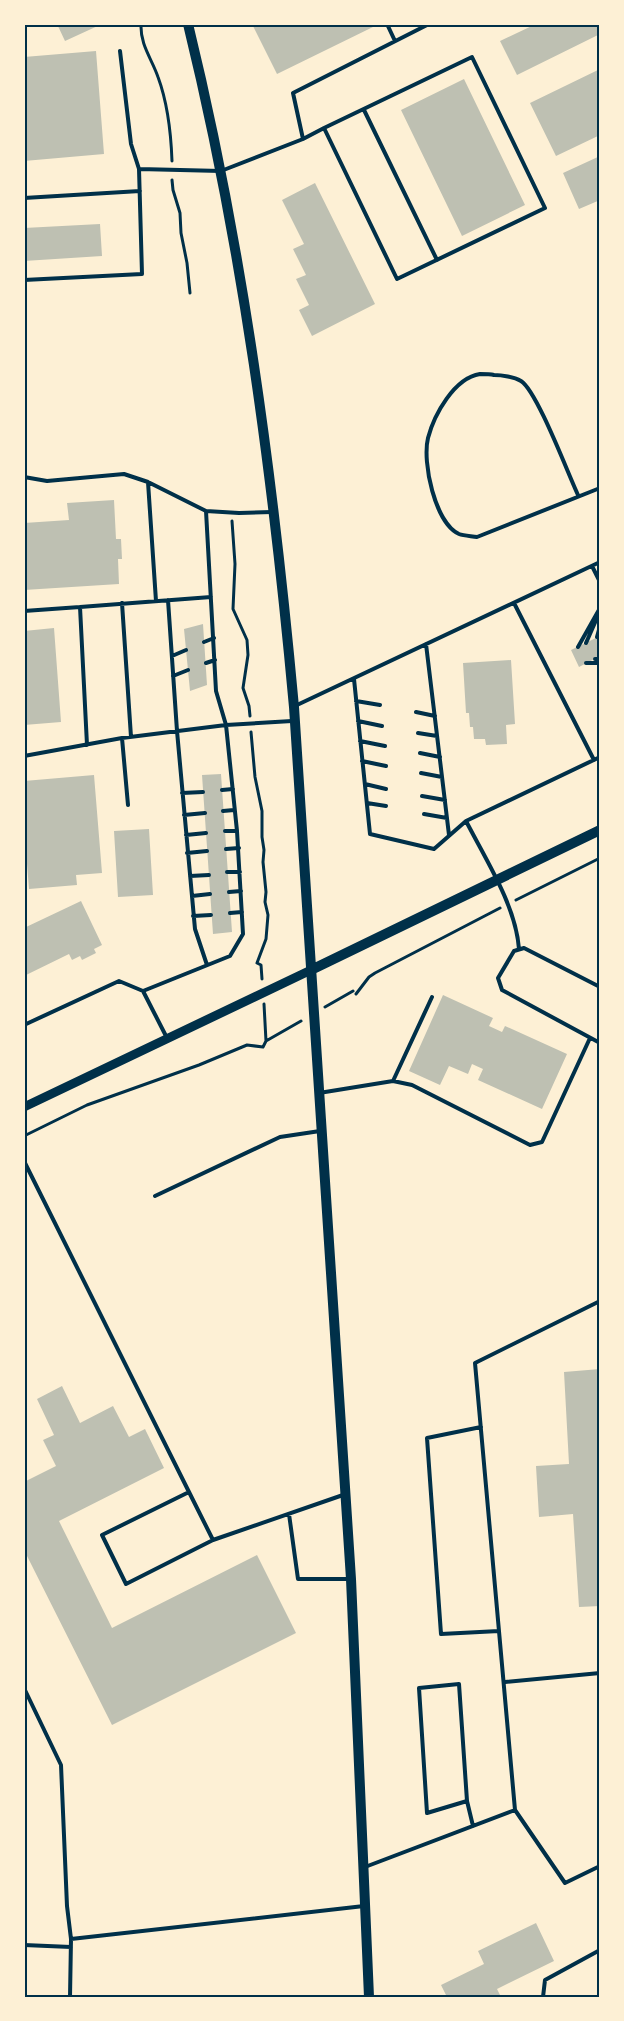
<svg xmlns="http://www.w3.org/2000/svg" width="624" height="2021" font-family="'Archivo Narrow',sans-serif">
<rect width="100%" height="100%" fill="#fdf0d5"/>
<path fill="#bec0b2" d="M57,24H102L65,41Z
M252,24H374L375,26L277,74Z
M536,24H600V34L517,75L500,41Z
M96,51L104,154L24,161V57Z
M600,69V135L556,156L530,103Z
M464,79L525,205L462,236L401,110Z
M600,156V200L579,209L563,173Z
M315,183L375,304L312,336L299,310L309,305L296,279L306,275L293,249L304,244L282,200Z
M100,224L102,256L24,261V228Z
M114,500L116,539H121L122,559H118L119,584L24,590V523L69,520L67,503Z
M203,624L207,685L190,691L184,629Z
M54,628L61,722L24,725V631Z
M600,636V656L579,667L571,650Z
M511,660L515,724L506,725L507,744L486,745L485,739H474L473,727H470L469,713H466L463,663Z
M221,774L232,932L213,934L202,775Z
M94,775L102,873L76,875L77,885L29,889L24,826V781Z
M149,829L153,895L118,897L114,831Z
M81,901L102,945L94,949L96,953L82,960L80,956L72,960L69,954L24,976V928Z
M443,995L493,1018L489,1026L502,1032L505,1026L567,1054L542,1109L478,1080L483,1069L472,1064L468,1074L449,1066L440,1085L409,1071Z
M600,1369V1606L579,1607L573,1514L539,1517L536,1466L569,1464L564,1372Z
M62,1386L80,1423L113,1406L129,1437L145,1429L164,1468L59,1521L112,1628L257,1555L296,1633L112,1725L24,1550V1482L56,1466L43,1440L54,1435L37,1399Z
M536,1923L554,1961L497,1989L501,1997H447L441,1985L484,1964L478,1951Z"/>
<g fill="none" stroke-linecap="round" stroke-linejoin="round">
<path stroke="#003049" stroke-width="3" d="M141,24C140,45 152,59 158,77C168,104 171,133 172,161
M172,180L173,190L180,213L181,233L187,263L190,293
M232,521L235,564L233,609L247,640L248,655L243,688L249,706L250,716
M251,732L255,777L262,811V837L264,850L263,862L266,892L265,902L268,915L266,939L257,963L261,965L262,979
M516,900L600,858
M356,994L369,977L375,973L500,908
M264,1004L266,1041
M325,1007L353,991
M266,1041L301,1021
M24,1136L87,1105L199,1065L247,1045L263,1047L266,1041"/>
<path stroke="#003049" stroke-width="4" d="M387,24L395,41
M364,110L437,260
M303,139L293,93L429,24
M139,169L221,171L303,139L324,128L472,57L545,208L397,279L324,128
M24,198L140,191
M24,280L142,274L139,169L131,144L120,51
M24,477L47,481L124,474L148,482L206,511
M148,482L156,601
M578,495C568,474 537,391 521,381C514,377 502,375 494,375C490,374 485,374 480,374C454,378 434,415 428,438C422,462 435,523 459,534C464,536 472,536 477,537L600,488
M592,566L600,582
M168,600L177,731L195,929L207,965
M122,603L131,737
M514,603L594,760
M80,607L211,597
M24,611L80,607L87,745
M597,637L600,626
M204,642L214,638
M586,643L597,618
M426,644L449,835
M578,647L600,608
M172,656L186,650
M595,659H600
M206,663L215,660
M586,663H600
M173,676L188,670
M354,679L370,834L434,849L466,821L600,757
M356,701L380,705
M297,705L600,562
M416,712L435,716
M358,721L382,726
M418,733L437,736
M122,738L128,805
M360,741L385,746
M420,753L440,757
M24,756L122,738L226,725L216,691L206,511L239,513L272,512
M362,761L386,766
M421,773L442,777
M365,784L386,789
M222,790L233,789
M182,793L203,792
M422,796L445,800
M367,803L386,806
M223,811L234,810
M424,814L447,818
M184,815L205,813
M466,821C486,860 516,906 519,949
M225,831H237
M186,835L206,833
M226,849L239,848
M187,853L207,851
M227,872H240
M190,876L209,875
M229,892L241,891
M192,896L210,894
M230,913L242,912
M193,916L211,915
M600,987L524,948L514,951L498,978L502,990L600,1043
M24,1025L119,981L143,991
M167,1038L143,991L230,956L243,934L237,831L226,725L292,721
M393,1081L412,1085L530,1145L542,1142L590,1038
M319,1093L393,1081L432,997
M24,1161L189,1492L213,1540L126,1584L102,1535L189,1492
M155,1196L280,1137L320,1131
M481,1427L427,1438L441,1634L499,1631
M289,1514L298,1579H351
M213,1540L343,1495
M505,1682L600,1673
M24,1688L61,1765L67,1906L71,1939
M467,1801L459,1684L419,1688L427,1813L467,1801L473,1826
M515,1810L565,1883L600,1866
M365,1867L515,1810L475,1363L600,1301
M24,1945L71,1947
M70,1997L71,1939L364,1906
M543,1997L545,1980L600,1950"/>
<path stroke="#003049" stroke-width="9" d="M24,1107L311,970"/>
<path stroke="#003049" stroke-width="10" d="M188,24C243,249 273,477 294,707L351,1579L369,1997
M311,970L600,830"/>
</g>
<rect width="624" height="2021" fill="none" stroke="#fdf0d5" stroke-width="51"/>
<rect x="26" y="26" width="572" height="1970" fill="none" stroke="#003049" stroke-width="2"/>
</svg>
